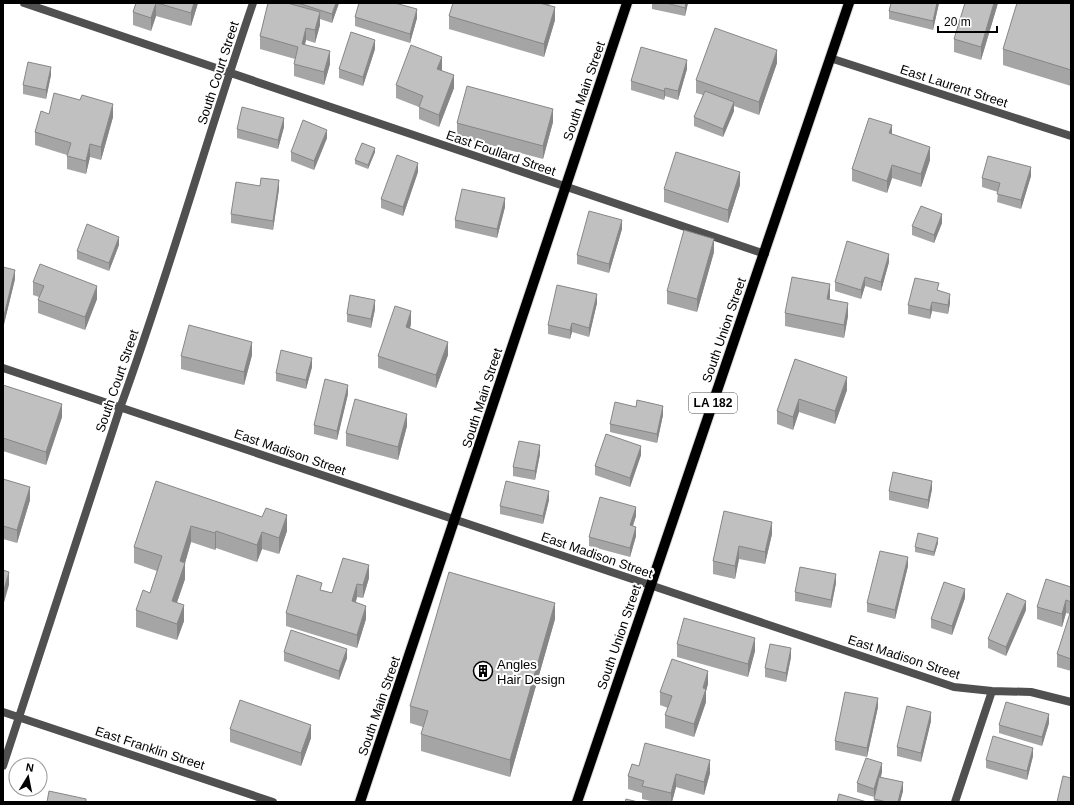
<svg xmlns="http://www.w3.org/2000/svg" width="1074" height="805" font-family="Helvetica,sans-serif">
<rect width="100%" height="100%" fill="#fff"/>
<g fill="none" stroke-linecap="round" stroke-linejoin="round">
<defs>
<path id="primary" d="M360,802L627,3
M577,802L849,3"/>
</defs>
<use href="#primary" stroke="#dbdbdb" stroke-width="12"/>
<path stroke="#505050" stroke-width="8" d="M24,3L765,254
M830,58L1071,136
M3,368L954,687L992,691L1031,692L1071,702
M3,712L273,802
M3,766L120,408C169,274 207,137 253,3
M955,802L992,691"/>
<use href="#primary" stroke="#000" stroke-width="10"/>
</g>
<path fill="#a5a5a5" d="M136,3H198L191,26L156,16L151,31L133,25V12Z
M268,3H339L332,23L320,19V25L315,43L306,40L305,44L330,64L324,85L294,76V64L295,59L260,49V36Z
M453,3H550L549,6L555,20L544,57L449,29V16Z
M652,3H688L685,16L652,9Z
M939,3L933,30L889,19V11Z
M998,3L981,60L954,52V39Z
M1071,3V86L1003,65V49Z
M355,17L417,18L410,43L355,26Z
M375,49L363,86L339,78V69Z
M777,63L759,115L734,106V111L723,137L694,126V117L703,95L696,93V80Z
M687,69L678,100L665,96L664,100L631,90V81Z
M442,70L441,71L454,88L439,127L419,119V107L396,98V85Z
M51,75L46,99L23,94V85Z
M49,114L113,117L101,160L90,157L86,174L67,169V155L35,145V132Z
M553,122L543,159L457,136V123Z
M284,127L278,149L237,138V129Z
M892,134L930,160L921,187L892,178L887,193L852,181V169Z
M327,138L314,170L291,161V152Z
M375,152L368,169L355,164V160Z
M418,172L403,216L381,208V199Z
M1031,176L1021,209L997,202L998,192L982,187V178Z
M740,185L728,223L664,202V189Z
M279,189L273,230L231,223V214Z
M505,207L497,238L455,228V220Z
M942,223L934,243L912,235V226Z
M622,229L609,273L577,264V255Z
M119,245L109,271L77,259V251Z
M714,252L697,312L667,304V291Z
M889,262L881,291L865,286L861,299L835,291V282Z
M3,267L15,279L4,324H3Z
M33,282L97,299L85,330L38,313V300L39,297L33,295Z
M939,291L950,303L948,314L932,311L930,319L908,314V305Z
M830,297L829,300L848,316L844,338L785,326V313Z
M597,303L589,337L572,332L570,339L548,334V325Z
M375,309L371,328L347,322V314Z
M411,324L410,329L448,355L436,388L378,368V356Z
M252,355L244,385L181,369V356Z
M795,359L847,390L835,424L799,412L793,430L777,424V411Z
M312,367L306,389L276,381V373Z
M3,385L62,417L46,465L3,451Z
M348,394L337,440L314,434V425Z
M663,415L657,443L610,432V424Z
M407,426L398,460L346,446V433Z
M540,454L535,480L513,476V467Z
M641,455L630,487L595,475V466Z
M3,479L30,500L17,543L3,539Z
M156,481L287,531L279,554L262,549L257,562L216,548L215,550L191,542L185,563V579L177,602L184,621L177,640L136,627V610L150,593L157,571L134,563V547Z
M932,489L928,509L889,500V491Z
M549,500L543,524L500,514V506Z
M724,511L772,534L765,564L739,559L735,579L713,574V561Z
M636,516L633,526L636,536L630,557L589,546V537Z
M938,543L934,556L915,552V547Z
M908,566L895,619L867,612V603Z
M369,578L363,598L357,597L356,602L366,619L357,648L286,626V613L322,590L332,593Z
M836,583L831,608L795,601V592Z
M1071,587V671L1057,667V654L1070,614L1066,613L1062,627L1037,619V607Z
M965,598L952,635L931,628V619Z
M1026,610L1006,656L988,648V639Z
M555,619L510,777L421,751V734L423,727L410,723V706Z
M677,644L755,651L748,677L677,657Z
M284,652L347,658L339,680L284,661Z
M791,657L786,682L765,677V668Z
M708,684L706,691V702L694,737L665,728V715L668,708L660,705V692Z
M878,707L867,757L835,750V741Z
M931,721L921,762L897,756V747Z
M1049,723L1042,746L999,733V725Z
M230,729L311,738L301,766L230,742Z
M1033,756L1027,780L986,768V760Z
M639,766L710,773L704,795L676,787L672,802H655L642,799V793L628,789V776Z
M882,772L881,777L903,791L900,802H874L876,791L874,797L857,792V783Z"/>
<path fill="#868686" d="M156,3V16L151,31V18Z
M194,3H198L191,26V13Z
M336,3H339L332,23V14Z
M686,3H688L685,16V8Z
M937,3H939L933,30V21Z
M994,3H998L981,60V47Z
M555,7V20L544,57V44Z
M417,9V18L410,43V34Z
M320,12V25L315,43V30Z
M306,28V40L302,56V44Z
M375,40V49L363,86V77Z
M777,50V63L759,115V102Z
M330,51V64L324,85V72Z
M442,57V70L437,82V69Z
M687,60V69L678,100V91Z
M51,67V75L46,99V90Z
M454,75V88L439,127V115Z
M665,88V96L664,100V91Z
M734,102V111L723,137V129Z
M113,104V117L101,160V147Z
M553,109V122L543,159V146Z
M284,118V127L278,149V140Z
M892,125V138L889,133Z
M327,130V138L314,170V161Z
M90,144V157L86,174V161Z
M930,147V160L921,187V174Z
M375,148V152L368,169V165Z
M418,163V172L403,216V207Z
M892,165V178L887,193V181Z
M1031,167V176L1021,209V200Z
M740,172V185L728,223V210Z
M279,180V189L273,230V221Z
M505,198V207L497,238V229Z
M942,214V223L934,243V235Z
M622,220V229L609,273V264Z
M119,237V245L109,271V263Z
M714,239V252L697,312V299Z
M889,254V262L881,291V282Z
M15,270V279L4,324V316Z
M865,277V286L861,299V290Z
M830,284V297L827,312V299Z
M97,286V299L85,330V317Z
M597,294V303L589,337V328Z
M950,294V303L948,314V305Z
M375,300V309L371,328V319Z
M932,302V311L930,319V310Z
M848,303V316L844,338V325Z
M411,311V324L406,340V327Z
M572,323V332L570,339V330Z
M252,342V355L244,385V372Z
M448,342V355L436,388V375Z
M312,358V367L306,389V380Z
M847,377V390L835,424V411Z
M348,385V394L337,440V431Z
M799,399V412L793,430V417Z
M62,404V417L46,465V452Z
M663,406V415L657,443V434Z
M407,414V426L398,460V447Z
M540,445V454L535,480V471Z
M641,446V455L630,487V478Z
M932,481V489L928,509V500Z
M30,487V500L17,543V530Z
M549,491V500L543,524V516Z
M636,507V516L630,534V525Z
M287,515V531L279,554V538Z
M772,522V534L765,564V552Z
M191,526V542L185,563V579L172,617V601L180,561Z
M636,527V536L630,557V548Z
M216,531V548L215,550V533Z
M262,532V549L257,562V545Z
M938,538V543L934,556V552Z
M739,546V559L735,579V566Z
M908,557V566L895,619V610Z
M369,565V578L363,598V585Z
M9,572V585L3,606V593Z
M836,574V583L831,608V600Z
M357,584V597L352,614V601Z
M965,589V598L952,635V626Z
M1066,600V613L1062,627V614Z
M1026,601V610L1006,656V647Z
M555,603V619L510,777V760Z
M184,605V621L177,640V624Z
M366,606V619L357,648V635Z
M755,638V651L748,677V664Z
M791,648V657L786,682V673Z
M347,649V658L339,680V671Z
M708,671V684L706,691V702L694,737V724L703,688Z
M878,698V707L867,757V748Z
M931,712V721L921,762V753Z
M1049,714V723L1042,746V737Z
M311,725V738L301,766V753Z
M1033,748V756L1027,780V771Z
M710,760V773L704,795V782Z
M882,763V772L874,797V789Z
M676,774V787L672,802H671V793Z
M903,782V791L900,802H898Z"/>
<path fill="#c0c0c0" stroke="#868686" d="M136,3H156L151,18L133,12Z
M157,3H194L191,13Z
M268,3H287L320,12L315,30L306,28L302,44L330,51L324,72L294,64L298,47L260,36Z
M298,3H336L332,14Z
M359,3H395L417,9L410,34L355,17Z
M453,3H539L555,7L544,44L449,16Z
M666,3H686L685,8Z
M891,3H937L933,21L889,11Z
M965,3H994L981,47L954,39Z
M1017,3H1071V70L1003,49Z
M715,28L777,50L759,102L696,80Z
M351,32L375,40L363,77L339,69Z
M411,45L442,57L437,69L454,75L439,115L419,107L423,96L396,85Z
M641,47L687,60L678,91L665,88L664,91L631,81Z
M28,62L51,67L46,90L23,85Z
M467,86L553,109L543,146L457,123Z
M705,91L734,102L723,129L694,117Z
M54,93L80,100L82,95L113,104L101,147L90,144L86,161L67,156L71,143L35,132L41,111L49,114Z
M242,107L284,118L278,140L237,129Z
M869,118L892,125L889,133L930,147L921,174L892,165L887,181L852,169Z
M303,120L327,130L314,161L291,152Z
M362,143L375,148L368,165L355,160Z
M676,152L740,172L728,210L664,189Z
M397,155L418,163L403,207L381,199Z
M988,156L1031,167L1021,200L997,194L1000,183L982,178Z
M261,178L279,180L273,221L231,214L236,182L260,186Z
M462,189L505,198L497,229L455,220Z
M921,206L942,214L934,235L912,226Z
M589,211L622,220L609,264L577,255Z
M87,224L119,237L109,263L77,251Z
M684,230L714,239L697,299L667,291Z
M847,241L889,254L881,282L865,277L861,290L835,282Z
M40,264L97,286L85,317L38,300L44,286L33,282Z
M3,267L15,270L4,316L3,315Z
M792,277L830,284L827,299L848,303L844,325L785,313Z
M915,278L939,283L937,290L950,294L948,305L932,302L930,310L908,305Z
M557,285L597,294L589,328L572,323L570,330L548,325Z
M350,295L375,300L371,319L347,314Z
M395,306L411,311L406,327L448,342L436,375L378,356Z
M189,325L252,342L244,372L181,356Z
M281,350L312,358L306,380L276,373Z
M795,359L847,377L835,411L799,399L793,417L777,411Z
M325,379L348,385L337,431L314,425Z
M3,385L62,404L46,452L3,438Z
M355,399L407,414L398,447L346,433Z
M637,400L663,406L657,434L610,424L615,402L636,407Z
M606,434L641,446L630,478L595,466Z
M519,441L540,445L535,471L513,467Z
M893,472L932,481L928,500L889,491Z
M3,479L30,487L17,530L3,526Z
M156,481L262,517L266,508L287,515L279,538L262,532L257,545L216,531L215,533L191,526L180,561L185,563L172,601L184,605L177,624L136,610L143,590L150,593L162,556L134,547Z
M506,481L549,491L543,516L500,506Z
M600,497L636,507L630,525L636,527L630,548L589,537Z
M724,511L772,522L765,552L739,546L735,566L713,561Z
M918,533L938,538L934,552L915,547Z
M880,551L908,557L895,610L867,603Z
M343,558L369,565L363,585L357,584L352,601L366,606L357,635L286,613L297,575L322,583L320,590L332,593Z
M800,567L836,574L831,600L795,592Z
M3,570L9,572L3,593Z
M449,572L555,603L510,760L421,734L428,711L410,706Z
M1046,579L1071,587V602L1066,600L1062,614L1037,607Z
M944,582L965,589L952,626L931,619Z
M1007,593L1026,601L1006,647L988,639Z
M1071,610V659L1057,654Z
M684,618L755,638L748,664L677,644Z
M291,630L347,649L339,671L284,652Z
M770,644L791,648L786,673L765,668Z
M672,659L708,671L703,688L706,689L694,724L665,715L672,696L660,692Z
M845,692L878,698L867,748L835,741Z
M240,700L311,725L301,753L230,729Z
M1006,702L1049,714L1042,737L999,725Z
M907,706L931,712L921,753L897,747Z
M993,736L1033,748L1027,771L986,760Z
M645,743L710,760L704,782L676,774L671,793L642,786L644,781L628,776L632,764L639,766Z
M866,758L882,763L874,789L857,783Z
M1063,776L1071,778V802H1057Z
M879,777L903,782L898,802H887L874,799Z
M49,791L86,799V802H47Z
M839,794L867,802H837Z
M626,799L638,802H625Z"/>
<defs>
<symbol id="building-ring" viewBox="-11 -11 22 22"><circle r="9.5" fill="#fff" stroke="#000" stroke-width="1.5"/><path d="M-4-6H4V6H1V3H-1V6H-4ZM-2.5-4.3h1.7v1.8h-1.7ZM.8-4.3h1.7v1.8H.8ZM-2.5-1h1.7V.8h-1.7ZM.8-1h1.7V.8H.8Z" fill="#000"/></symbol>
</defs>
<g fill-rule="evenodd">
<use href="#building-ring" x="472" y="660" width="22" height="22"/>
</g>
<g text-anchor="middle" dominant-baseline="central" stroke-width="4" stroke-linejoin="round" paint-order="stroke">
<rect fill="#fff" stroke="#4c4c4c" stroke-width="1" x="689" y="393" width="48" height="20" rx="3"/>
<g font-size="12" font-weight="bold" fill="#000">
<text x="713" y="403">LA 182</text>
</g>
<g font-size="13" fill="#000" stroke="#fff">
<text transform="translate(218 73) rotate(-72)">South Court Street</text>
<text transform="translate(954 86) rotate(18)">East Laurent Street</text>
<text transform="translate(584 91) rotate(-71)">South Main Street</text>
<text transform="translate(501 153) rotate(19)">East Foullard Street</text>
<text transform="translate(724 330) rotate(-71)">South Union Street</text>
<text transform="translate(117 381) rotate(-71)">South Court Street</text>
<text transform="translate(482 398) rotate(-72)">South Main Street</text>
<text transform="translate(290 452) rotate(19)">East Madison Street</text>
<text transform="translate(597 555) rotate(19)">East Madison Street</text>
<text transform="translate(619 637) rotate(-71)">South Union Street</text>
<text transform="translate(904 657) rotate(18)">East Madison Street</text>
<text transform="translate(379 706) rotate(-71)">South Main Street</text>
<text transform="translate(150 748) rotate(18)">East Franklin Street</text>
</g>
<g font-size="13" fill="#000" stroke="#fff" text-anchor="start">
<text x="497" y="664">Angles<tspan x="497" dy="15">Hair Design</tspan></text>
</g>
</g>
<rect width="1074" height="805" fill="none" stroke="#000000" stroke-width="8"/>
<g transform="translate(28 777) rotate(10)"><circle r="19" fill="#ffffff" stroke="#999999"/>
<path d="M0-3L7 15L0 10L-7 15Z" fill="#000000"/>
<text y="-6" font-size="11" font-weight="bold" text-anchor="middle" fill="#000000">N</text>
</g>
<path d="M938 26v6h59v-6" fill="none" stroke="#000000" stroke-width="2"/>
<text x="944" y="26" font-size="12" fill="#000000" stroke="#ffffff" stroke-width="3" paint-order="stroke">20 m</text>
</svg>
